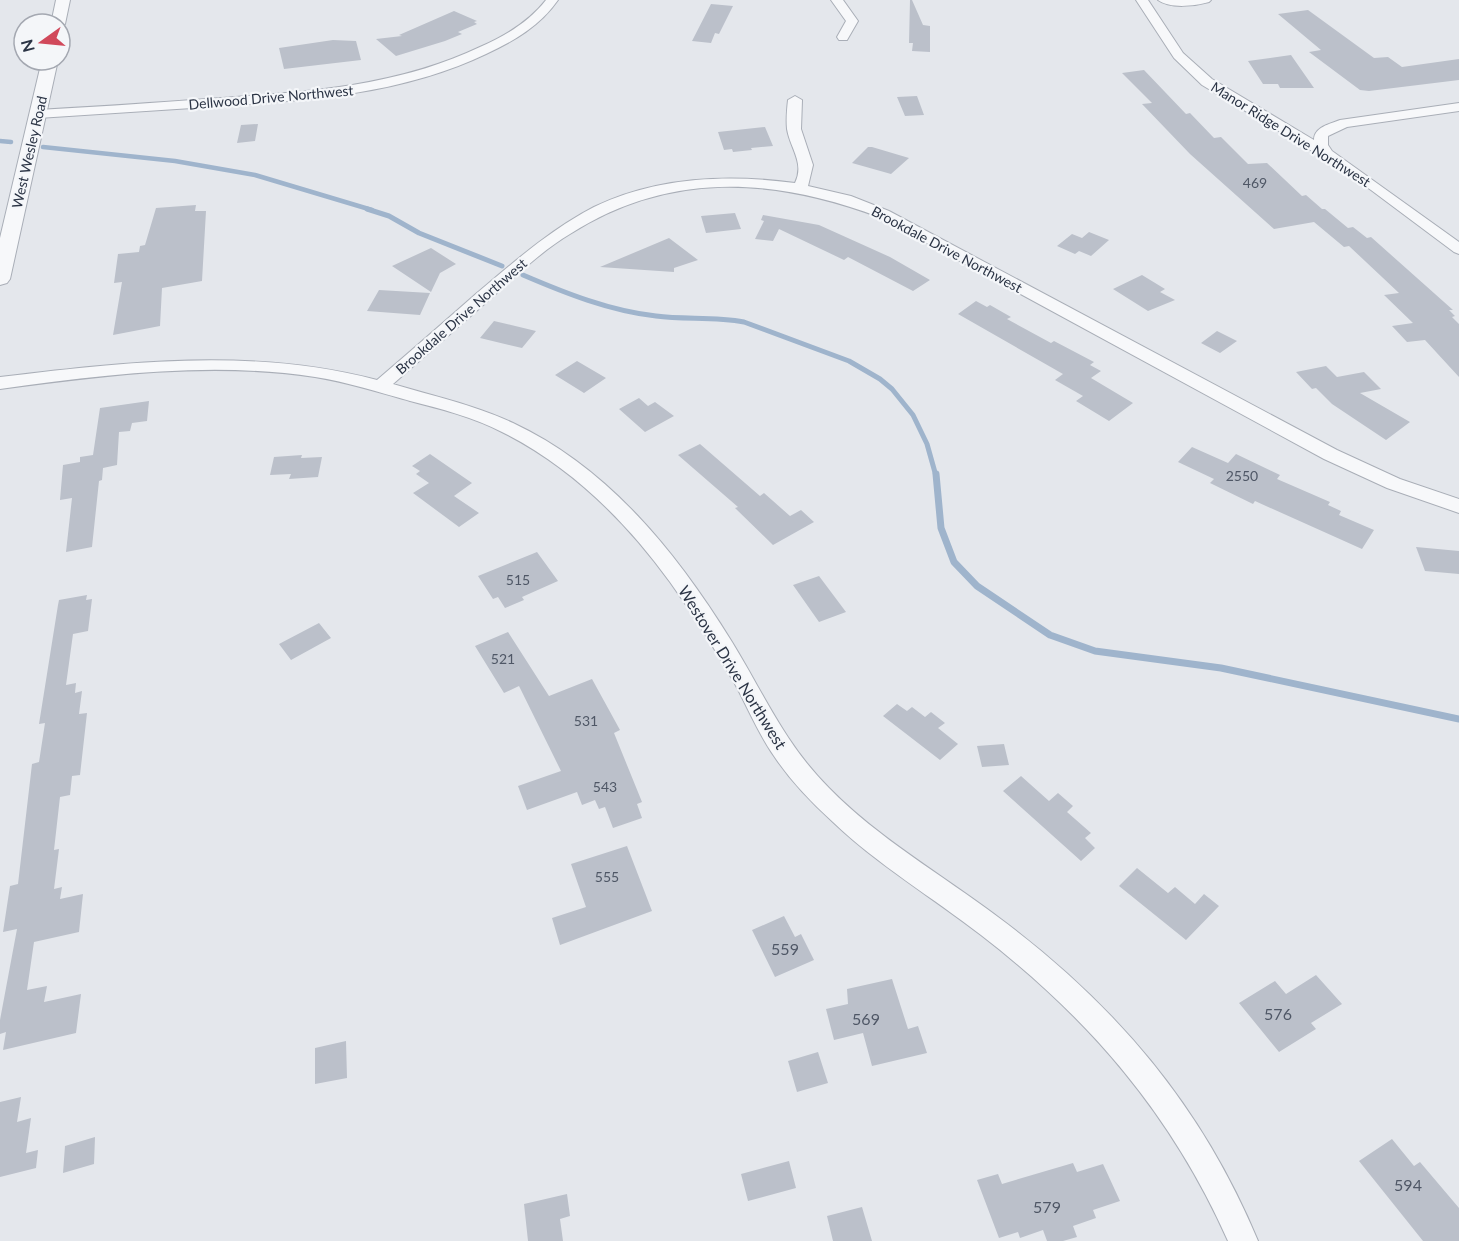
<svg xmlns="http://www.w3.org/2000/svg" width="1459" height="1241" font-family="Lato,sans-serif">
<rect width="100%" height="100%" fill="#e4e7ec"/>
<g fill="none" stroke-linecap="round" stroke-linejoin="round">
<path stroke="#9fb4cc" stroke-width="4.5" d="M0,141L11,142
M43,147L175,161L255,175L372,210"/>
<path stroke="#9fb4cc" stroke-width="5" d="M367,209L389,216L419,233L502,266
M523,275C565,293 610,311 656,316C685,320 714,316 744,322L849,361L880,379L892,389L913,415L927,444L936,476"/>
<path stroke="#9fb4cc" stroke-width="7" d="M936,474L941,528L954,562L977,586L1050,635L1095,651L1221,668L1459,719"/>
</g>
<path fill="#bbc0ca" d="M910,0H912L923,25L930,26V52L912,51L913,43H909Z
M711,4L733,6L719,34L715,33L711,43L692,41Z
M1308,10L1374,58L1388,57L1402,67L1459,59V80L1369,91L1360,90L1309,52L1321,50L1278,14Z
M454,11L477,21L474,22L477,24L458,32L462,34L445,41L396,56L376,39L402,36L399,35Z
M333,40L356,41L361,60L284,69L279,48Z
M1291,55L1314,88H1280L1278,84H1263L1248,61Z
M1144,70L1186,114L1190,113L1214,138L1221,137L1248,164L1267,163L1302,196L1306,195L1322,209H1325L1348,228L1353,227L1367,238L1371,237L1453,310H1449L1455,316L1452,317L1459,324V377L1425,340L1407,342L1392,326L1413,323L1384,295L1399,293L1349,246L1344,247L1314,222L1274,229L1190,154L1142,104L1152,103L1122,73Z
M917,96L924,115L905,116L897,97Z
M258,124L255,141L237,143L241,125Z
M765,127L773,146L751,148L752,150L733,152L732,149L724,150L718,132Z
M868,147H872L909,158L891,174L852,163Z
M196,205L195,211H206L202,281L162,288L160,326L113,335L122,282L114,283L118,254L139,252L140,246L145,245L156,208Z
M735,213L741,229L706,233L701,216Z
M763,215L819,225L890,257L930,280L913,291L848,257L844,260L779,229L773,241L755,239L764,221L761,220Z
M1089,232L1109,240L1091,256L1079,251L1075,254L1057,246L1072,234L1082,238Z
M669,238L698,260L674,268V272L600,267Z
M431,248L456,264L440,273L431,292L392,266Z
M1142,275L1165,289L1160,292L1175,300L1148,311L1113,289Z
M379,290L430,293L420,315L367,311Z
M976,301L987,307L990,305L1011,317L1007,319L1051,343L1054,341L1094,362L1090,365L1101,371L1091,378L1133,403L1109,421L1076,401L1083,396L1055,380L1063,374L958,314Z
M494,321L536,331L522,348L480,338Z
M1217,331L1237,341L1220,353L1201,343Z
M577,361L606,378L584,393L555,375Z
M1326,366L1337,377L1364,372L1381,389L1360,393L1410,422L1386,440L1332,404L1316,388L1312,389L1296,372Z
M639,398L648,406L655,402L674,416L645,432L619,409Z
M149,401L147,421L132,423L130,431L119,432L117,465L103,468L102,480L99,481L92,547L66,552L72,498L60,500L63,465L80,462V457L93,455L100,408Z
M700,444L760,496L764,493L790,516L801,510L814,522L773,545L735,508L738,507L678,455Z
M1192,447L1228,463L1236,454L1280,475L1277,479L1330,502L1328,505L1341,511L1339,515L1374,530L1362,549L1255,501L1253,504L1210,483L1214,479L1178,462Z
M430,454L472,483L454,496L479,513L459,527L413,493L429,483L416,474L420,471L412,466Z
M302,455L301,458L322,457L318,477L289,479L291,474L270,475L274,457Z
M1416,547L1459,551V574L1425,571Z
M537,552L558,581L522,597L524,600L505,608L498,597L493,599L478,576Z
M819,576L846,612L819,622L793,585Z
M87,595L86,600L92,599L88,631L73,634L66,685L76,683L75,693L82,691L79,714L87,713L80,775L72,776L70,795L60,797L54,850L59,849L54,889L62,887L60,899L83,894L79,932L34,942L27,990L47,986L44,1002L81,994L76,1033L3,1050L6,1032L0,1034V1020L17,929L3,932L10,886L18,884L32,764L39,762L45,723L39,724L58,605L59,600Z
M319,623L331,638L291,660L279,644Z
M508,632L549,696L592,679L620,730L614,733L642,802L637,804L642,818L613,828L605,807L599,809L595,800L582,805L577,792L527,810L518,786L561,771L519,686L504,693L475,646Z
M897,704L907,711L912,707L925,717L931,712L945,723L938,728L958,744L940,760L883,716Z
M1004,744L1009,765L982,767L977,746Z
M1021,776L1049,801L1058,793L1073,806L1067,812L1091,833L1085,838L1095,848L1081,861L1003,791Z
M627,846L652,911L560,945L552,918L586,907L571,864Z
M1137,868L1168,893L1175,887L1195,904L1204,894L1219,906L1186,940L1119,886Z
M784,916L795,937L801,934L814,960L775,977L752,930Z
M1316,975L1342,1004L1311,1023L1316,1029L1279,1052L1239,1003L1275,981L1286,994Z
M892,979L908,1029L918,1026L927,1053L872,1066L863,1033L834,1040L826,1009L848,1004L847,989Z
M346,1041L347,1078L315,1084V1048Z
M818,1052L828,1083L797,1092L788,1061Z
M21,1097L17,1122L31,1118L26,1153L38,1150L36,1168L0,1177V1102Z
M95,1137L94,1164L63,1173L65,1146Z
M1392,1139L1414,1166L1420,1162L1459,1208V1241H1423L1359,1161Z
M789,1161L796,1188L748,1201L741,1174Z
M1073,1163L1077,1172L1103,1164L1120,1201L1093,1210L1096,1218L1073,1226L1077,1237L1063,1241H1047L1043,1230L1020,1238L1018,1232L999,1238L977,1180L998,1174L1002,1184Z
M567,1194L570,1216L560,1219L563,1241H528L524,1204Z
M862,1207L872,1241H833L827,1216Z"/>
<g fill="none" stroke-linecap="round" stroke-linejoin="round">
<defs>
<path id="minor" d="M546,0H558C540,26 514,41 486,54C394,98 292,101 192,108C141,111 90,115 38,118L31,114L38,110C89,107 141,104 192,100C290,93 390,90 480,47C505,36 529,22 546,0Z
M831,0H843L858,21L847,40H839L837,37L846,21Z
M1136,0H1148L1183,53L1212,79L1314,140C1314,127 1330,124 1340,120L1459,103V111L1347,127L1328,136V145L1332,151L1459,242V254L1454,252L1371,190L1322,157L1202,85L1174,58Z
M1158,0H1211L1209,2C1195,6 1170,9 1158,0Z
M795,96L802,100L801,129L813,165L808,186L851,196L889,211L1337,450L1400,479L1459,499V513L1387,488L1324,459L879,217C772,177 669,171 570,234C540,252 515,277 489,300C457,328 425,356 393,384C433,396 475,405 513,423C609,468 677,553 732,642C764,694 784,743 829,788C879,839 941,874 998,917C1115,1004 1202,1106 1258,1241H1228C1172,1115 1090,1019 981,935C932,897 878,865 833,822C811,802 790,780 774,756C758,733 748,708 735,684C715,649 693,614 670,582C625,520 570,466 502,432C473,417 441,409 410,401C378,392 347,382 315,377C210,361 104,375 0,389V377C126,362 252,347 377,380C411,351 444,322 477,293C515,261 550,230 594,207C656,177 728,174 795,183C805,163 790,148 787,129C786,119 787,109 788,100Z"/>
<path id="tertiary" d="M56,0H70L65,24L60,28V24H51Z
M42,60H58L10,279L7,283L0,285V238Z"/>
</defs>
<use href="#minor" stroke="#a9aeb7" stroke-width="2"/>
<use href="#tertiary" stroke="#a9aeb7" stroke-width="2"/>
<use href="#minor" fill="#f7f8fa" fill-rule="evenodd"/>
<use href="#tertiary" fill="#f7f8fa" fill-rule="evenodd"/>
</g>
<g text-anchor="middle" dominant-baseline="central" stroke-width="4.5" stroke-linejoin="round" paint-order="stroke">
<g font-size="14" fill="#2b3445" stroke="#f4f6f9">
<text transform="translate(271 97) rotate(-5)">Dellwood Drive Northwest</text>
<text transform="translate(1291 134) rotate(32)">Manor Ridge Drive Northwest</text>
<text transform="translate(29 152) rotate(-77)">West Wesley Road</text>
<text transform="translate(947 249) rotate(28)">Brookdale Drive Northwest</text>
<text transform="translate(461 316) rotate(-41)">Brookdale Drive Northwest</text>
</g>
<g font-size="14" fill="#4f5766">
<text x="1255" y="182">469</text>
<text x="1242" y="475">2550</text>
<text x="518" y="579">515</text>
<text x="503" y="658">521</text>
<text x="586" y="720">531</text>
<text x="605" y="786">543</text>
<text x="607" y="876">555</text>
</g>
<g font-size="16" fill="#2b3445" stroke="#f4f6f9">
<text transform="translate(733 667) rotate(58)">Westover Drive Northwest</text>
</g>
<g font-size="16" fill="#4f5766">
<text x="785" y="948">559</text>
<text x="1278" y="1013">576</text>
<text x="866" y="1018">569</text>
<text x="1408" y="1184">594</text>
<text x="1047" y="1206">579</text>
</g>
</g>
<g transform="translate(42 42) rotate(255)"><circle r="28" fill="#f4f6f9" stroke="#a4a8b1" stroke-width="1.5"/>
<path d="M0-4.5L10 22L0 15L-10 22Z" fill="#d1495b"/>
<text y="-9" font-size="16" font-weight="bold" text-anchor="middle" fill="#2b3445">N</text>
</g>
</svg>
